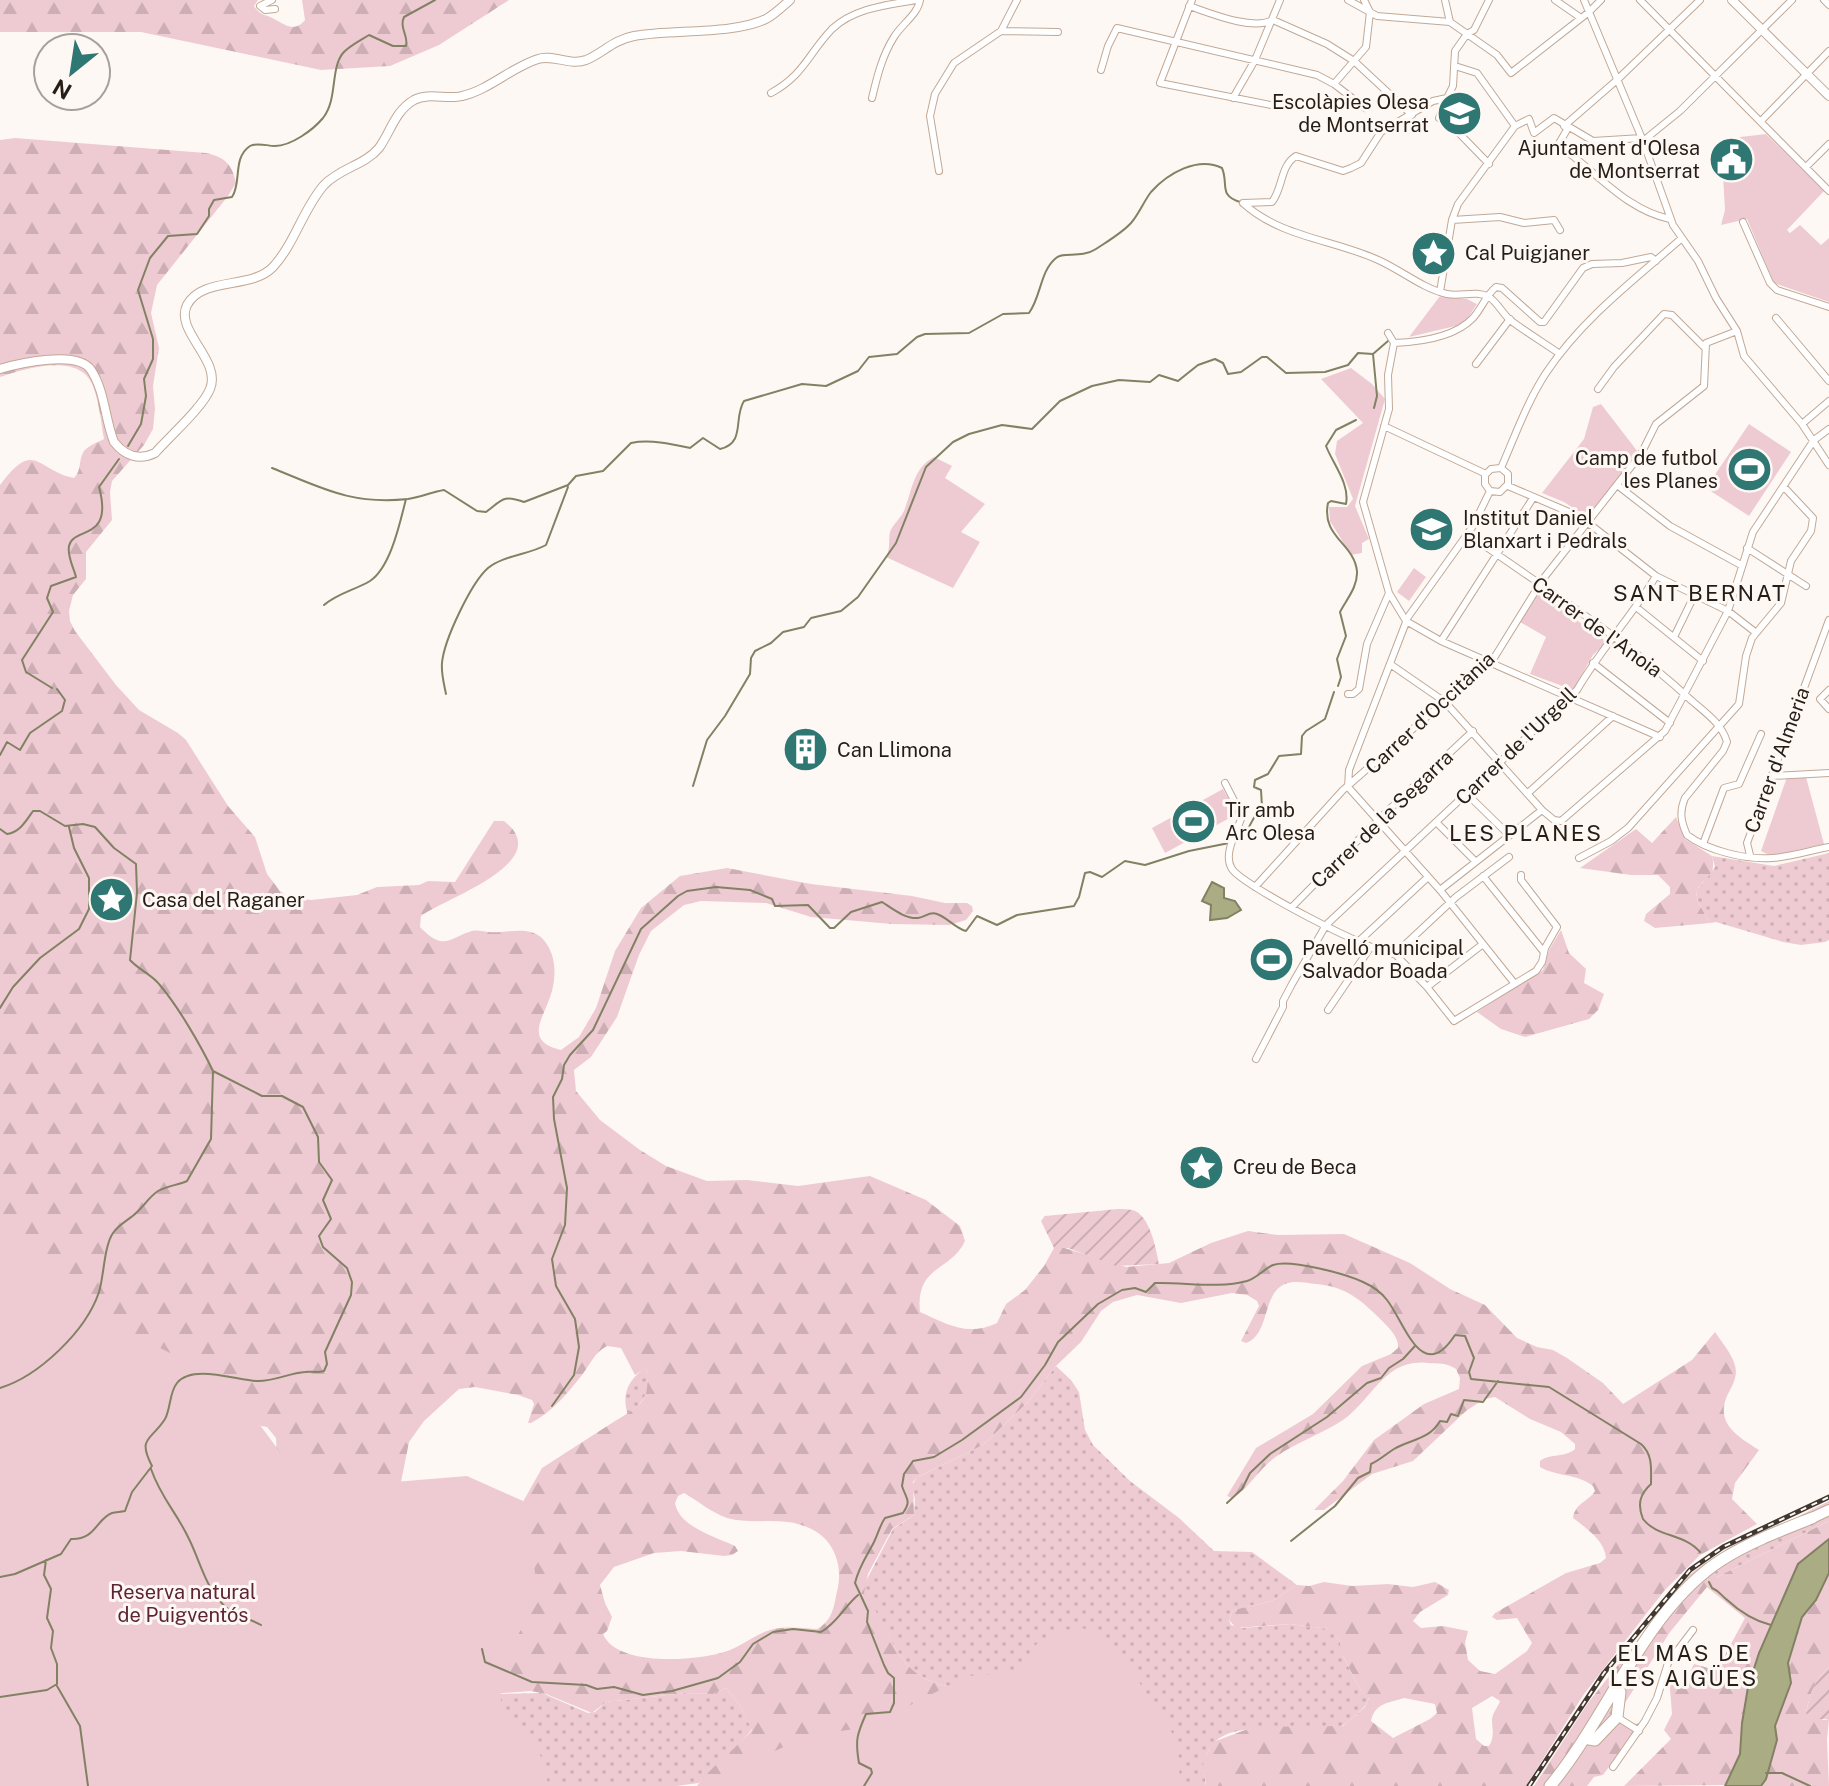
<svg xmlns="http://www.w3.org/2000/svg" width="1829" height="1786" font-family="'Public Sans',sans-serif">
<defs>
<pattern id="grass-dots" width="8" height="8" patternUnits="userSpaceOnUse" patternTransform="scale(2)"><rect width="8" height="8" fill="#eecbd2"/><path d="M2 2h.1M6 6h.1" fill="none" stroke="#ccaeb4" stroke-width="1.8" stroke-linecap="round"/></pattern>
<pattern id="forest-firs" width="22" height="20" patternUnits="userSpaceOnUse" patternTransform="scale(2)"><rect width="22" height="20" fill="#eecbd2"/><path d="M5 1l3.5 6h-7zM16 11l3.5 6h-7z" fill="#ccaeb4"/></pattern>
<pattern id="garden-furrows" width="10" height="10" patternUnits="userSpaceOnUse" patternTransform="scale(2)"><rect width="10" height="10" fill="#eecbd2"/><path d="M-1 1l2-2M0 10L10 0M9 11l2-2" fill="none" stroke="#ccaeb4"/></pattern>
</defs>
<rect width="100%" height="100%" fill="#fef8f4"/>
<path fill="url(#grass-dots)" d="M1829,853V940L1825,942L1801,945L1783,942L1716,922L1710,923L1698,902L1696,891L1715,867L1712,856L1774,866Z
M1056,1366L1071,1380L1079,1392L1085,1430L1093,1445L1130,1481L1179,1518L1214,1551L1252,1552L1297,1585L1272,1601L1233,1610L1229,1620L1231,1625L1242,1628L1290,1624L1330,1629L1340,1641L1343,1656L1361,1691L1369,1697C1367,1705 1364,1707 1359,1712C1352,1717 1347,1725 1339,1727C1294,1739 1191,1701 1206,1786H944L954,1687C895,1680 894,1632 863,1593L865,1583L893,1529L914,1515L915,1500L912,1486L916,1478L983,1445L1027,1403Z
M646,1367C650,1393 647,1398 628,1415C621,1394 628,1380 646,1367Z
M1829,1501V1521L1717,1577L1706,1563Z
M726,1688L739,1704L752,1729L732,1753L699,1783L676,1786H509L492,1694L542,1693L588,1713L595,1712L606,1702L685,1693L713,1694Z"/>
<path fill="url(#forest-firs)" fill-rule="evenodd" d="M0,0H258L254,6C261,17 267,14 276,20C287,26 295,32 305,20L302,0H509L439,45L390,66L321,70L141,32H0Z
M15,138L206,153C225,157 232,164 236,183L228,196L157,285L151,313L159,348L153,386L155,409L153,429L144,445L112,481L110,492L112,520L86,552V579L73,595L69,611L70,621L75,631L116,685L139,710L178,733L186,740L228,806L255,837L267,874L280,891L289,897L311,900L357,895L377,887L419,885L428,881L455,882L494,821H504C557,862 445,898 421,916L420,927C425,932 432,939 440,941C451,943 460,934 469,932C476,929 481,931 488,932C507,934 533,923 546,943C556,957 556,975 552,991C546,1015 521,1041 561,1050L579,1037L596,1008L615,951L641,908L680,876L727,868L811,884L912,896L945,903H967L972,906L973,911L966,920L949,925L892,924L811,917L766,903L701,901L684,905L651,931L639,955L617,1017L591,1057L574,1070L576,1091L600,1120L640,1150L666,1166L707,1181L747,1180L798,1186L870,1176L926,1200L960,1226L965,1241C952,1271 915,1265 920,1312C947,1324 967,1337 997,1323L1006,1304L1025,1290L1044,1266L1054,1248L1058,1246L1126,1267L1169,1263L1211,1243L1248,1231L1278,1235L1344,1234L1410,1263L1450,1289L1485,1305L1517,1338L1537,1347L1553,1350L1567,1358L1603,1383L1623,1404L1692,1360L1715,1332C1723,1344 1735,1357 1736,1371C1736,1380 1731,1388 1727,1396C1715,1424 1739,1437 1759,1450L1735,1483L1732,1499L1757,1524L1700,1555L1664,1591L1584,1694L1526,1786H1206L1203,1762L1213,1742L1253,1727L1343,1726L1365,1707L1369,1698L1361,1691L1341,1652L1340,1641L1329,1629L1290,1624L1236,1628L1229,1620L1233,1610L1272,1601L1297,1585L1309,1586L1324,1582L1352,1586L1388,1584L1413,1587L1435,1582L1449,1590L1448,1595L1420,1612L1413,1621L1421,1628L1443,1626L1468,1631L1465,1643L1468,1660L1480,1671L1495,1674L1527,1651L1532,1643L1517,1618L1497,1620L1492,1617L1495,1613L1566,1573L1600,1563L1606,1558C1605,1541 1586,1528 1573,1518C1575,1503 1588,1502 1595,1491L1593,1486C1576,1473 1557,1477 1540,1467V1461C1550,1453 1565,1458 1575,1449V1444L1561,1432L1530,1419L1495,1397L1484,1399L1466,1411L1413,1461L1372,1474L1324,1510H1314L1343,1481L1374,1440L1424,1404L1459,1389L1460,1378L1456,1369C1445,1362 1439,1364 1427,1363C1385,1358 1372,1400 1343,1420C1322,1434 1297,1442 1277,1456C1259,1468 1250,1488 1232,1498L1227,1496L1256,1448L1313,1414L1362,1366L1391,1354L1398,1348C1400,1336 1383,1322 1375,1314C1357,1296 1341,1286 1316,1284C1307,1283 1294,1280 1285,1284C1262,1293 1270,1335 1246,1343L1241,1341L1259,1306L1257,1301L1247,1295L1232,1293L1181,1303L1137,1295L1113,1302L1101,1311L1081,1342L1056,1366L1027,1403L983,1445L916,1478L913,1482L914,1515L892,1529L868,1574L864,1593C894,1632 895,1680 954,1687L944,1786H697C712,1765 735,1750 752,1730L739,1704L726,1688L713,1694L685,1693L606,1702L592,1713L546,1694L531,1691L492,1694L6,1786L0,1783V485C35,438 36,470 74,478C82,470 78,460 84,451C88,446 98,442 104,439C101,422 99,400 92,384C78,352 24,369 0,377V140ZM607,1346L621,1348L635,1375L646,1368C651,1401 641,1405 615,1421L542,1468L520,1507L400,1487L409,1442L424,1421L459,1389L475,1387L518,1395L532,1400L534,1404L528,1423H531C552,1412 568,1393 582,1375C591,1363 594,1353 607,1346ZM221,1419L267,1427L276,1438L277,1458ZM684,1493C698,1501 712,1513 727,1518C752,1525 777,1517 801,1525C830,1533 843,1559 838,1587C834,1604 834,1620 817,1629C802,1628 789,1626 774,1629C755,1633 742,1647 724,1652C695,1661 617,1667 603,1634L607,1631L612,1617L605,1603L600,1585L614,1567L654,1553L681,1551L724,1556L732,1555L738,1551L735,1546C716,1537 679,1527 675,1503L678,1496ZM1492,1696L1500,1701C1498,1707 1493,1712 1492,1719C1492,1730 1495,1736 1489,1746H1484L1476,1739L1472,1708ZM1404,1698L1435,1704L1437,1713L1430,1719L1393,1738L1371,1721C1375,1703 1388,1703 1404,1698Z
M1676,817L1685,839L1712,856C1717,877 1705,875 1696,892L1698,902L1710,923L1655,928L1644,921L1646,914L1670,894V887L1658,875H1631L1580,868L1636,829L1652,843Z
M1561,930L1569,953L1586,969L1584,983L1604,994L1598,1010L1589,1019L1525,1037L1501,1029L1477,1012L1543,970L1549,950Z
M1829,1521V1539L1798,1564L1759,1653L1742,1723L1740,1754L1727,1785L1624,1786L1671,1739L1664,1730L1672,1714L1669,1677L1684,1684L1694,1664L1715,1670L1718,1668L1745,1618L1707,1587L1670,1632L1623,1706L1622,1715C1628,1722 1633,1725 1641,1723L1603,1775L1594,1777L1587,1786H1534L1588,1703L1688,1576L1706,1562L1717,1577Z
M1829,1573V1667C1814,1679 1810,1695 1806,1713L1824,1720L1829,1719L1827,1740L1829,1786H1761L1766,1779L1777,1740L1775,1726L1791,1683L1787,1663L1802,1617L1816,1600Z"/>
<path fill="#eecbd2" d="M1766,134L1824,191L1787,230L1790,233L1800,225L1821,245L1829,238V302L1774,283L1747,219L1721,225L1725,210L1723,175L1744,172L1740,137Z
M1440,296L1467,299L1477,304L1464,324L1409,337Z
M1351,368L1372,384L1385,399L1355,506L1369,539L1362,543V553L1351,555L1330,521L1329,507H1347L1353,499L1335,454L1337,441L1363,423L1321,379Z
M1601,404L1638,452L1587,517L1564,502L1542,493L1584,439L1593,407Z
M1749,424L1791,452L1749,516L1706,488Z
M934,457L952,466L945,478L985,504L961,532L980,542L953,588L886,557C891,548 888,541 890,532C893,524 901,518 904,511C912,491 913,468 934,457Z
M1414,568L1426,577L1409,601L1397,592Z
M1539,593L1607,642L1593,655L1573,690L1530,674L1546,637L1520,622Z
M1787,777H1806L1824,844L1771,856L1761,851Z
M1223,789L1237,814L1165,853L1152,828Z
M0,1221L23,1246L98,1317L228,1382L280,1452L326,1476L382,1483L467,1476L523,1501L536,1578L525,1622L500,1668L501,1705L543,1759L547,1781L562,1786H0Z
M1078,1626L1106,1638L1123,1657L1178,1742L1180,1786H700L807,1736L868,1727L967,1676L1013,1673L1040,1640Z"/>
<path fill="url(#garden-furrows)" d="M1118,1209C1123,1209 1128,1209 1132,1210C1150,1214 1156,1249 1159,1264L1116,1266L1068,1248H1054L1041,1221L1045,1216Z
M1829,1667V1719H1810L1806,1713C1810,1695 1814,1679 1829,1667Z"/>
<path fill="#aaac84" stroke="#828163" stroke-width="2" d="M1212,882L1224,888V898L1235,901L1241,910L1227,918L1210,920L1211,905L1202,901Z
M1829,1539V1573L1816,1600L1802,1617L1788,1663L1791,1683L1775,1726L1777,1740L1766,1779L1761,1786H1725L1740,1754L1742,1723L1748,1687L1759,1653L1798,1564Z"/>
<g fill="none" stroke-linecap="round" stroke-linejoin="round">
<path stroke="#828163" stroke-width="2" d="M1374,408L1377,396L1373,354L1388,341
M128,446L141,424L146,396L144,379L153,359V339L138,290L150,258L168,236L197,234L209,216V209L214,200L232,197C242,183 232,158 250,146C257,142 267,146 275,146C291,146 313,130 323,118C338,99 330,69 343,53C349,46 361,40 369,35L393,46H406C409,37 399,28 404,17L435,0
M272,468C322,488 351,505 408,499C421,497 432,492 444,490L477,511L486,512C502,500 503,494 524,502L568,485L576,476L603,471L631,443C650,439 672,444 690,448L703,438L720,449C746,443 733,418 744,401L802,384L826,386L858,371L869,357L897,354L917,337L925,334L969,333L1003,314L1029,313C1041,297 1040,271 1056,258C1063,251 1081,259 1096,249C1108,241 1122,233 1131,223C1139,214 1144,201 1151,192C1168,173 1198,156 1222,168C1229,185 1218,195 1240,202
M324,605C338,593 355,590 370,581C391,567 400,522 406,499
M1338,686L1341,677L1337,659L1346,636L1340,612C1346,600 1358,587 1357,571C1354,543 1321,537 1328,503L1331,501L1346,504C1350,484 1333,464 1326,446L1336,430L1356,420
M52,688L26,672L22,660L53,612L47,598L51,586L76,577C74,568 67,557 69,546C73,526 114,542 99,487L119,459
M446,694C444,684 441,673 442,663C444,640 471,583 488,568C504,555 528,555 546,545L568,487
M0,755L7,742L20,750L30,733L62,711L65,700L57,689
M693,786L707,740L725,716L750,674L751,658L755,651L771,643L783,632L804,627L811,618L841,611L858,597L896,543L926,467L953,442L969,434L1002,425L1032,429L1060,401L1092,386L1119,380L1150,382L1159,375L1178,381L1198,365L1215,359L1223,363L1228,374L1241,372L1262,357H1267L1286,373L1325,372L1348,365L1358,353L1373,354
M0,829L7,834C20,832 26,821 33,811H40L65,826L83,824L95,827L114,848L136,864L137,893L130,960C139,970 151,974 159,984C178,1006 201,1046 213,1071L262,1096H282L303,1107L318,1137L319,1162L332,1180L323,1200L331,1219L319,1236L323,1247L347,1268L352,1282L351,1295L325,1352L327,1364L324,1371C317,1373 312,1371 305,1372C289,1373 273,1382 256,1381C236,1380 192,1364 177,1383C169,1393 171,1408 165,1419C151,1441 137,1437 152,1466L132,1492L125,1511C121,1512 117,1512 112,1513C96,1519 96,1540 71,1539L61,1554L15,1574L0,1577
M1236,842C1250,833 1251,817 1262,807L1261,790L1254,787L1255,780L1268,774L1279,756L1301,754L1302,736L1306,731L1325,719L1334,692
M0,1008L13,987L40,958L79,929L89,909V878L74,848L69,827
M0,1388C39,1376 86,1331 99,1292C104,1276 104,1246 113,1233C119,1224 129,1220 136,1213C144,1206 149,1197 158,1191C167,1186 178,1185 187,1181L211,1139L213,1071
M552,1406L574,1375L579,1347L575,1319L556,1286L552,1259L565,1225L567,1188L554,1119L553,1097L562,1079L564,1065L570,1055L593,1030L641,929L678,896L687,891L716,887L750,890L772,899L775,906L808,905L830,928H834L851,912L882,902C893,909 905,919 918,918C926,917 929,911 937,914C948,918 955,928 966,931L977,916L997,925L1017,915L1074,906L1079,897L1085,873L1090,872L1102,877L1125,861L1145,865L1189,851L1229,843
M151,1469C161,1498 177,1513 189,1539C201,1563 206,1591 228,1609C236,1616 251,1619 261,1625
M1227,1503L1242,1489L1250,1473L1270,1454L1327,1417L1367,1383L1381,1378L1389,1368L1403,1359L1415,1346
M1291,1541L1335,1506L1358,1478L1370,1472L1371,1464C1380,1460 1386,1454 1394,1449C1411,1439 1429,1440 1440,1421L1447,1422L1451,1414L1458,1416L1464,1400L1483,1402L1498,1381
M1709,1582L1712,1588C1719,1591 1720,1594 1726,1599C1739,1611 1754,1621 1771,1625
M482,1649L485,1662L532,1682L586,1685L597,1689L614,1687L643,1695L672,1691L718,1678L740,1662L753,1644L773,1632L793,1629L821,1632C837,1623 844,1607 858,1595
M57,1686L80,1726L88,1786
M0,1697L47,1690L57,1684V1664L51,1648L53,1631L47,1618L51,1589L44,1575L46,1560
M1766,1773H1782L1810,1786
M864,1786L872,1773L871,1769L859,1763C855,1740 857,1734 866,1714L890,1712L894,1703V1678L888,1673L884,1665L867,1622L868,1611L855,1583C859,1566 867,1556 874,1542C878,1534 880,1525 885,1518L903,1513C912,1500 906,1499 902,1486L904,1474L913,1461L934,1457L962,1440L1021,1397L1045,1365L1058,1342L1098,1304L1122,1290L1135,1288L1146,1292L1155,1283C1185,1282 1218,1289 1247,1281C1257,1278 1264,1269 1273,1265C1291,1259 1346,1274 1363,1282C1372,1286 1381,1292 1387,1300C1405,1323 1422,1386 1455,1335L1465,1336L1474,1358L1469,1372L1471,1379L1549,1387L1641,1444C1653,1455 1651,1468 1651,1484C1640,1494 1637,1504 1643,1519C1658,1538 1684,1533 1700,1552"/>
<defs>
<path id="minor" d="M272,0L260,6L265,10L275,9
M1192,0L1160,83L1276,106
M1348,0L1377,16L1450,22
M1364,0L1370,12
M1445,0L1450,22L1497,55L1511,73L1589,12L1601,0
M1555,0L1581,18
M1584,0L1643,141L1673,225L1698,261L1716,298L1737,331L1744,356L1802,424L1829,465
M1640,0L1829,191
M1824,0L1829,5
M1189,6C1210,13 1252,31 1273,20L1327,44L1354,61L1412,115
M1001,31L1058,32
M1455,66L1477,73L1515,126
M1101,70L1108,46L1117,28L1317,75L1334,84L1365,108
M1334,84L1366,47L1370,12
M771,93C804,75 808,54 832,29C854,8 887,5 916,0
M872,98C877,77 882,56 894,37C902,24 918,14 920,0
M1233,98L1255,60L1280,0
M1443,100V107L1439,118L1454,128L1489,164
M1761,121L1829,51
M1564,126L1617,80L1700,0
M1568,128L1558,145C1594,169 1625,210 1670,219
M1643,141L1680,111L1792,0
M1806,167L1829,144
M939,171L930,116L935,94L954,63L1001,31L1017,0
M1243,203L1272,202C1283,188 1280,166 1296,156L1343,171L1351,168L1361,163L1381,132L1433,101L1447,98L1453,86L1455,51L1467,34L1474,30L1489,0
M1243,203C1280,237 1331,239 1376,259C1400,269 1421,288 1447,294C1461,297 1476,290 1489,297C1498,303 1502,313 1510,320C1526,332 1544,343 1560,354
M1452,220L1500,217L1524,223L1554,220L1560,230
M1743,222L1770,283L1777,290L1829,307
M1440,292L1452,220L1458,204L1515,126L1529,119L1534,133L1554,118L1593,141L1642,138
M1776,318L1829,381
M1388,333L1394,343L1388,375L1389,409L1363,502L1389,593L1406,621L1441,641L1660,737
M1394,343C1419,342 1455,337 1473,318C1482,308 1486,295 1496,287L1502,288L1540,322H1544L1583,268L1592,264L1622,263L1651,257L1656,261
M1476,364L1510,319
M1598,389L1614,367L1664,314L1672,315L1704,347
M1802,424L1829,401
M1384,426L1486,474
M1501,468C1515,436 1527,402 1546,373C1582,319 1634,280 1682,238
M1617,485L1670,526L1741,565
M1508,486L1569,512L1587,522L1656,576L1728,611L1755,632
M1490,491L1500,492L1508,484V474L1501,468
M1490,491L1485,484V475L1491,469L1501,468
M1468,534C1544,588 1623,637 1692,701C1706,713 1722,724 1727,742L1723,751L1685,798C1679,812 1681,822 1687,835C1708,851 1747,860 1772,858C1791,857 1811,850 1829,847
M1747,548L1806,586
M1636,607L1703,661
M1674,637L1694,596
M1441,641L1533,498
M1593,663L1670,723
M1390,664L1445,702L1542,810L1554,820L1561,821L1665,731L1728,611L1753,532L1814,440L1829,429
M1829,690L1820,699L1829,709
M1348,694H1353L1359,689L1367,644L1389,593
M1771,776L1829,773
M1225,783L1242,816C1238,830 1222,854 1232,869C1243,886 1376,955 1395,954L1427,987L1454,1021L1536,971L1542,962L1545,948L1557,927L1521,880V875
M1348,787L1349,770L1408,617L1473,526L1490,491
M1348,787L1440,890L1515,984
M1528,793L1613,716
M1467,794L1509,835
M1437,823L1475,861
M1703,844L1724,788L1739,784L1761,734
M1750,855L1747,843L1829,620
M1579,858L1611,841L1628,828L1739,704L1746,656L1752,638L1781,603L1791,561L1811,531L1813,518L1784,487
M1483,876L1543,951
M1255,887L1343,790L1494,658L1543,579L1641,454L1656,424L1704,386L1706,343L1737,331
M1440,890L1542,810
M1292,907L1378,820L1473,731
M1358,942L1428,877
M1395,954L1456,897L1509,857
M1427,987L1483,944
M1328,1010L1370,948
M1256,1059L1283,1007V1001L1292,984L1326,925L1577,690C1600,650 1632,616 1656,576
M1617,1717L1639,1731
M1613,1767L1645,1721L1657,1698L1668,1663L1693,1630"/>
<path id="tertiary" d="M1732,0L1829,96
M0,369C20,363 78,350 91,370C105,391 105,420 114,442C125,456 139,461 155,453C169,437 203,407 210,389C222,360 174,331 187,305C203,276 251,290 273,267C295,243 303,209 324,185C340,168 365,165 379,148C391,131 395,111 414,100C429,92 447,100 462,96C489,90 512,67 538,59C553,54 570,66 586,60C603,53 613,40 634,36C672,29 732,35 766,19C775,14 782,7 790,0"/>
<path id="primary" d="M1812,1518L1829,1510"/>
<path id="trunk" d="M1589,1739L1595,1740L1617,1717L1620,1692
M1550,1786C1608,1717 1646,1607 1723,1559C1750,1542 1782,1530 1812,1518"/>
</defs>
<use href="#minor" stroke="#c2a895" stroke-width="8"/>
<use href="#tertiary" stroke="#c2a895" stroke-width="10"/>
<use href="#primary" stroke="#c2a895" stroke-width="12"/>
<use href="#trunk" stroke="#c2a895" stroke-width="13"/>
<use href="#minor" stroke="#fff" stroke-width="6"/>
<use href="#tertiary" stroke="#fff" stroke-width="8"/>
<use href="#primary" stroke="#fff" stroke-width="10"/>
<use href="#trunk" stroke="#fff" stroke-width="11"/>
<defs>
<path id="rail" d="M1529,1786L1604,1673L1690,1570L1723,1547L1829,1497"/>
</defs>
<use href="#rail" stroke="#403730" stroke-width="5"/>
<use href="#rail" stroke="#fef8f4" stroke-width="2" stroke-dasharray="6" stroke-linecap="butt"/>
</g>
<defs>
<symbol id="school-disc" viewBox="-11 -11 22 22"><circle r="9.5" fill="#2e7772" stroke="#fef8f4"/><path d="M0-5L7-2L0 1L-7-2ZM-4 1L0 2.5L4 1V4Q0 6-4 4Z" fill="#fff"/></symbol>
<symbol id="civic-disc" viewBox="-11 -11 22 22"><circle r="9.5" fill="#2e7772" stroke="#fef8f4"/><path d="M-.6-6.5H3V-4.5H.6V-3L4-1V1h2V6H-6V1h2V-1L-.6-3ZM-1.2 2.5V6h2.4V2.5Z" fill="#fff"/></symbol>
<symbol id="sight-disc" viewBox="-11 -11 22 22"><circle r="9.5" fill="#2e7772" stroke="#fef8f4"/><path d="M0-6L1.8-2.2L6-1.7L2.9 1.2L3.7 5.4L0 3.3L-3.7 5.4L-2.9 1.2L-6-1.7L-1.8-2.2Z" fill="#fff"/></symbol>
<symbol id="stadium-disc" viewBox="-11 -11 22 22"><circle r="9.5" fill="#2e7772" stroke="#fef8f4"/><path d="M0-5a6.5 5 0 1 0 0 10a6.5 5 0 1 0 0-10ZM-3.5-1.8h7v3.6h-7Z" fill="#fff"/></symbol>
<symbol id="building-disc" viewBox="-11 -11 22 22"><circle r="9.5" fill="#2e7772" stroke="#fef8f4"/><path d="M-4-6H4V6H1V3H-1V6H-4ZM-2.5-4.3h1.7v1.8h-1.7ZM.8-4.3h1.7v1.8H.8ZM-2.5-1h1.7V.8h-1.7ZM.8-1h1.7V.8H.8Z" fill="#fff"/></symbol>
</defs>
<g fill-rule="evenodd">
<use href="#school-disc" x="1434" y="88" width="51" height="51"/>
<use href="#civic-disc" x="1706" y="134" width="51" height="51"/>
<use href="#sight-disc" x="1408" y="228" width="51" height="51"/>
<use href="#stadium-disc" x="1724" y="444" width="51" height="51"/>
<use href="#school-disc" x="1406" y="504" width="51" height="51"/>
<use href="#building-disc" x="780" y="724" width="51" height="51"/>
<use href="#stadium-disc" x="1168" y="796" width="51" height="51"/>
<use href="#sight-disc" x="86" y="874" width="51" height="51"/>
<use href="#stadium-disc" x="1246" y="934" width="51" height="51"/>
<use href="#sight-disc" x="1176" y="1142" width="51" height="51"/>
</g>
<g text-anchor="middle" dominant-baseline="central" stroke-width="6" stroke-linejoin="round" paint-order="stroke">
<g font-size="20" fill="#261d16" stroke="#fef8f4" text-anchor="start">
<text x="1429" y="102" text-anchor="end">Escolàpies Olesa<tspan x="1429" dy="23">de Montserrat</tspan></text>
<text x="1700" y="148" text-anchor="end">Ajuntament d'Olesa<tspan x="1700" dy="23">de Montserrat</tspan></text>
<text x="1465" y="253">Cal Puigjaner</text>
<text x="1718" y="458" text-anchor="end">Camp de futbol<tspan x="1718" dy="23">les Planes</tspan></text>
<text x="1463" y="518">Institut Daniel<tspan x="1463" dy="23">Blanxart i Pedrals</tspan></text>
<text x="837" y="750">Can Llimona</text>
<text x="1225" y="810">Tir amb<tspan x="1225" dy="23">Arc Olesa</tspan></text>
<text x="142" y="900">Casa del Raganer</text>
<text x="1302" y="948">Pavelló municipal<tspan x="1302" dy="23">Salvador Boada</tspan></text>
<text x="1233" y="1167">Creu de Beca</text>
</g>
<g font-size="20" fill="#261d16" stroke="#fef8f4">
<text transform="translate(1597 627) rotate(36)">Carrer de l'Anoia</text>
<text transform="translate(1430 713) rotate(-43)">Carrer d'Occitània</text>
<text transform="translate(1516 746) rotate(-44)">Carrer de l'Urgell</text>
<text transform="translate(1777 760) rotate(-70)">Carrer d'Almeria</text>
<text transform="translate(1382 819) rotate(-44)">Carrer de la Segarra</text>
</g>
<g font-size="20" fill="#5d2435" stroke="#fef8f4">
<text x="183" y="1592">Reserva natural<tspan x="183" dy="23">de Puigventós</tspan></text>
</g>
<g font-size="22" letter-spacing="2" fill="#261d16" stroke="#fef8f4">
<text x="1700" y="593">SANT BERNAT</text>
<text x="1526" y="833">LES PLANES</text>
<text x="1684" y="1653">EL MAS DE<tspan x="1684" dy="25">LES AIGÜES</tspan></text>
</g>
</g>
<g transform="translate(72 72) rotate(210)"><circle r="38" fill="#fef8f4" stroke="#a8a09b" stroke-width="2"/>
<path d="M0-6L14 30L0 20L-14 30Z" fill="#2e7772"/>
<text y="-12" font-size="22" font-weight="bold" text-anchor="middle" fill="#261d16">N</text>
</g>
</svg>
